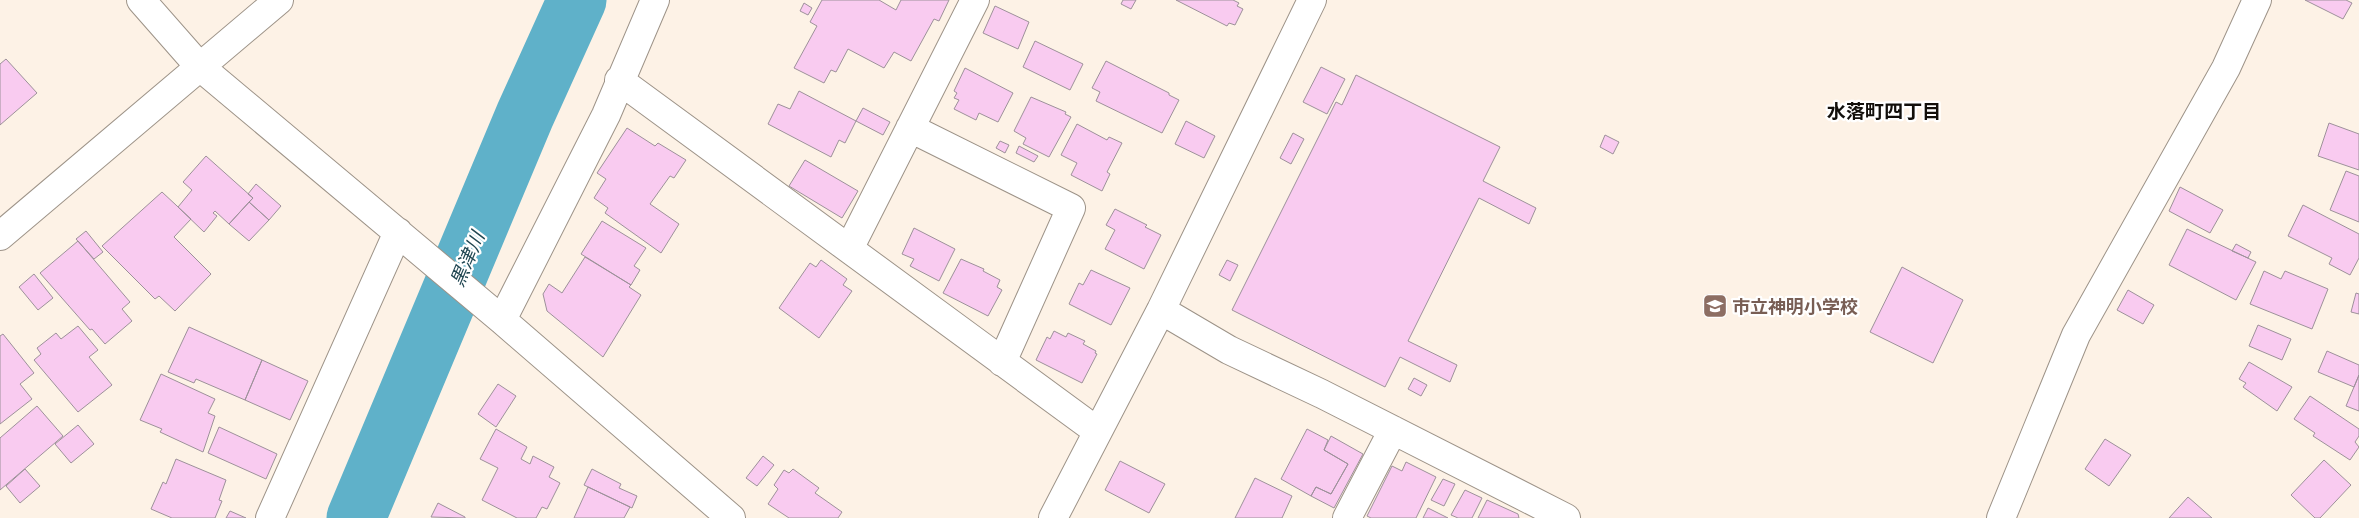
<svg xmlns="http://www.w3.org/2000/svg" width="2359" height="518" font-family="'IBM Plex Sans','Noto Sans JP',sans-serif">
<rect width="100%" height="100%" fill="#fdf2e6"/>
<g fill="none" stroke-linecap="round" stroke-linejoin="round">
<path stroke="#5fb1c9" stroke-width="59" d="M356,518L525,115L577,0"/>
</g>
<path fill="#f9cbf0" stroke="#9d919a" d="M822,0H879L896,10L901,0H949L939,21L934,19L911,61L894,52L884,68L848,49L836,72L831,70L824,83L794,68L817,26L810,22Z
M1123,0H1136L1131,9L1121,4Z
M1176,0H1233L1239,3L1237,6L1243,9L1235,25L1229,23L1227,26Z
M2305,0H2346L2352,3L2343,19Z
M804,3L812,8L808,15L800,11Z
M995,6L1029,22L1018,49L983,33Z
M1035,41L1083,64L1070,90L1023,67Z
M6,59L37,93L0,125V64Z
M1106,61L1169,93V95L1179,100L1162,133L1096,101L1100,92L1092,88Z
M1321,67L1345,79L1327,114L1303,102Z
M965,68L1013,93L998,122L979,113L976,120L954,109L959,100L954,98L957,93L954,91Z
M1356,75L1500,147L1483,181L1536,208L1529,224L1479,198L1408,341L1457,365L1450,382L1400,357L1385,387L1232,310L1336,102L1342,105Z
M799,91L856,121L845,143L839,140L831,157L768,124L778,104L790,109Z
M1031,97L1066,112L1065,114L1071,117L1049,157L1023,144L1026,138L1014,131Z
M863,108L890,122L883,135L856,121Z
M1186,121L1215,136L1204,158L1175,144Z
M2329,123L2359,134V170L2318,156Z
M1077,124L1107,140L1109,137L1122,143L1107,172L1110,174L1102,191L1071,175L1077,163L1061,155Z
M627,128L655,146L658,143L686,160L674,178L670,176L650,204L679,224L661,253L605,213L608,208L594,198L606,179L597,173Z
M1293,133L1304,139L1291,164L1280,158Z
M1605,135L1619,142L1613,154L1600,147Z
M1000,141L1009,145L1005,153L996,148Z
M1019,146L1038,156L1034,162L1016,153Z
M206,156L253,198L229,224L215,211L213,213L217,216L204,232L178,207L192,190L183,182Z
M805,160L858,191L842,218L789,186Z
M2346,171L2359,176V222L2330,210Z
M256,184L281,206L269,220L249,202L253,198L248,194Z
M2180,187L2223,210L2210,233L2169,211Z
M162,192L191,219L174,237L211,274L175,311L159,296L155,299L102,246Z
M249,202L269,220L249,241L229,224Z
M2303,205L2359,234V258L2350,275L2329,264L2332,258L2288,236Z
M1115,209L1147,225L1145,227L1161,235L1144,269L1105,249L1115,230L1106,225Z
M602,221L646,248L634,266L640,270L631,285L581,254Z
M914,228L955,249L939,281L910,266L914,259L902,254Z
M2187,229L2256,262L2236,300L2169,265Z
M86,231L103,252L94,259L76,239Z
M78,241L130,302L122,309L132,321L105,344L92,329L90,330L40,273Z
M2236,244L2251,252L2248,258L2232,251Z
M585,257L631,285L629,287L641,295L603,357L547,311L543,294L549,284L562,293Z
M961,259L984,269L983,271L1000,280L997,287L1002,290L988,316L943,293Z
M821,260L847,279L843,285L852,291L819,338L779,308L810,263L816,267Z
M1227,260L1238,265L1230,281L1219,275Z
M1902,267L1963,300L1933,363L1870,332Z
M1091,270L1130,288L1111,325L1069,304L1079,283L1083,285Z
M2264,271L2281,279L2285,271L2328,289L2312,329L2250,304Z
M34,274L53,298L38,310L19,287Z
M2128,290L2154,305L2143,324L2117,310Z
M2356,293L2359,294V314L2351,312Z
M2258,325L2291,339L2282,360L2249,346Z
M78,326L98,350L89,357L112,385L78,412L34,360L41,354L37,348L56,333L61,339Z
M189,327L262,360L245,400L196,379L194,383L168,372Z
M1054,331L1066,337L1068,333L1085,341L1083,344L1096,351L1095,353L1097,354L1082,383L1036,360L1047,337L1050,339Z
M3,334L34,373L20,384L32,399L0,424V336Z
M2327,351L2359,365V375L2354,387L2318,372Z
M262,360L308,381L290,420L245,400Z
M2249,362L2292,387L2277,411L2243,387L2246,383L2239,379Z
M161,374L215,399L208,413L215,416L203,452L160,432L162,429L140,420Z
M2359,375V411L2346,406Z
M1414,378L1427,385L1421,396L1408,389Z
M498,384L516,396L496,427L478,414Z
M2310,396L2359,429V436L2355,442L2359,447L2350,460L2313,436L2315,433L2294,419Z
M37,406L63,436L0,490V438Z
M78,425L94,444L71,463L55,444Z
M219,427L277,454L266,479L208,453Z
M496,429L527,447L521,459L530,464L533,456L554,467L549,477L560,483L547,509L542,507L536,518H517L482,500L498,468L480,459Z
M1307,429L1328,440L1324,450L1348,464L1331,494L1316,487L1311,496L1281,479Z
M1331,436L1363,454L1334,508L1311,496L1316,487L1331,494L1348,464L1324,450Z
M2105,439L2131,455L2109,486L2085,469Z
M763,456L774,465L757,486L746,478Z
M176,459L226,480L219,500L222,501L215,518H172L151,509L163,482L166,484Z
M2324,460L2351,485L2320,518H2315L2291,495Z
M1120,461L1165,484L1149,513L1105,490Z
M1406,462L1436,477L1416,518H1371L1367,516L1392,466L1402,471Z
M25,469L40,486L20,503L6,486Z
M592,469L621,484L619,488L637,496L632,508L584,485Z
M793,469L819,488L815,493L842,512L838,518H789L768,504L778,489L774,485L784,470L789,473Z
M1255,478L1292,496L1282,518H1235Z
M1443,479L1455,484L1444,506L1431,500Z
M588,487L630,507L624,518H574Z
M1465,490L1482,498L1472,518H1458L1451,515Z
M2188,497L2212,518H2169Z
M1487,500L1518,514L1519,518H1478Z
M438,503L465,517V518L431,517Z
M1428,508L1448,518H1423Z
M230,511L246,518H226Z"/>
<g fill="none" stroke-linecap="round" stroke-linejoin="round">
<defs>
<path id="minor" d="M141,0L199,66L502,320L731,518
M619,80L1097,431
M910,128L1071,208L1002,362
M0,236L279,0
M849,249L975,0
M1161,310L1229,350L1322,394L1566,518
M502,320L606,115L655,0
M270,518L398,232
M1053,518L1161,310L1312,0
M1347,518L1393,430
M2001,518L2076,335L2226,68L2257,0"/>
</defs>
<use href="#minor" stroke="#9d9388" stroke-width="30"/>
<use href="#minor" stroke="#fff" stroke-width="28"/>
</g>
<defs>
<symbol id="school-square" viewBox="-11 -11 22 22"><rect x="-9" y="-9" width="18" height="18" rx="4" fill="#8d6e63" stroke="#fff"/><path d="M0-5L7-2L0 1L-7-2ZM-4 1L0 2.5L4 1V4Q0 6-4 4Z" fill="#fff"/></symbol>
</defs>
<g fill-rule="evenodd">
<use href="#school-square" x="1701" y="292" width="28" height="28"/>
</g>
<g text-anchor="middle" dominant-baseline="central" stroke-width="4.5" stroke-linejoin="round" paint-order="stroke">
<g font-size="18" font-weight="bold" fill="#785e54" stroke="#fff" text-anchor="start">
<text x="1732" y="306">市立神明小学校</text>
</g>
<g font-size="19" font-weight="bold" fill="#120f0b" stroke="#fff">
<text x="1884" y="111">水落町四丁目</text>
</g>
<g font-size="19" font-style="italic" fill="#214752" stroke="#fff">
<text transform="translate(467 259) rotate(-67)">黒津川</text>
</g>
</g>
</svg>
